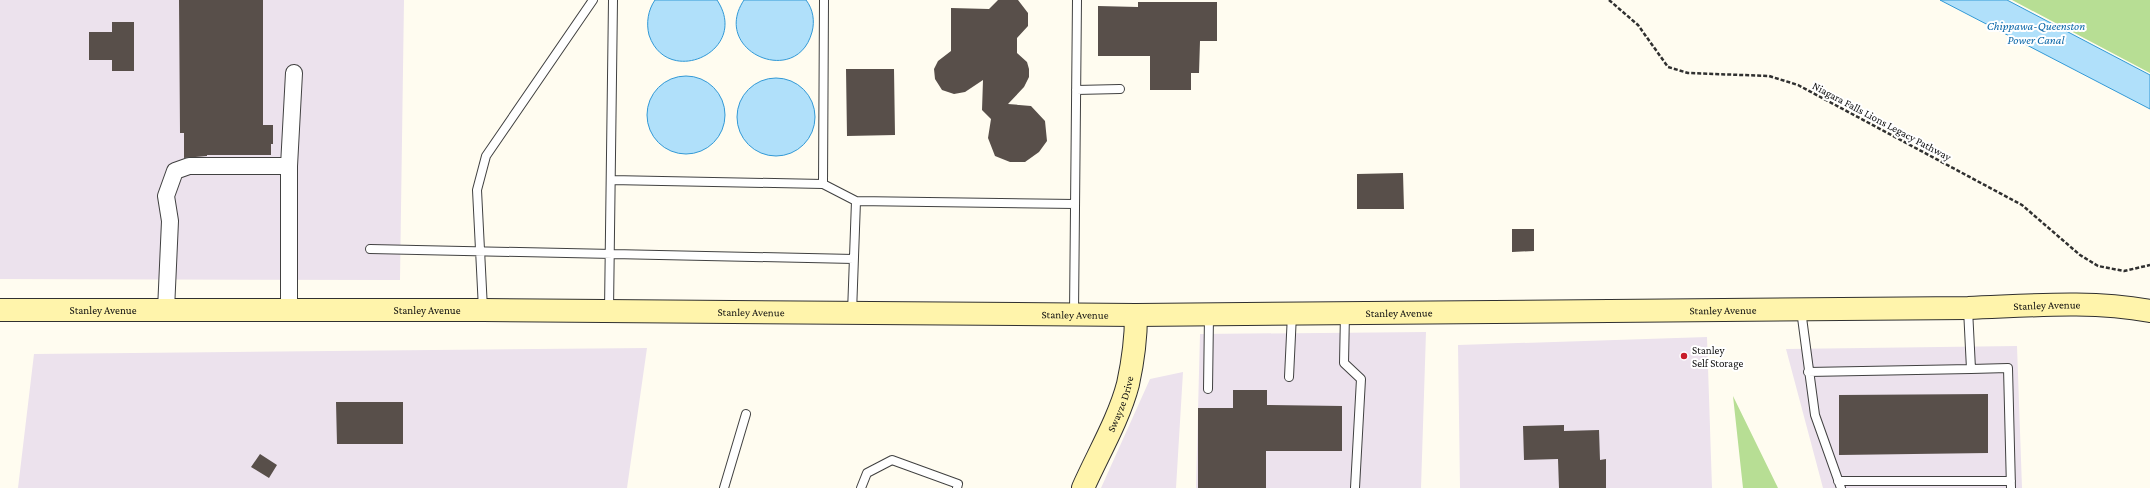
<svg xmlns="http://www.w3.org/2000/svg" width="2150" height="488" font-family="'Crimson Pro',serif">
<rect width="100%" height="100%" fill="#fffcf0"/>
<path fill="#ece2ed" d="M0,0H404L400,280L0,279Z
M1426,332L1421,488H1196L1200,334Z
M1707,337L1712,488H1460L1458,345Z
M2017,346L2022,488H1823L1786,349Z
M647,348L627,488H18L34,354Z
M1183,372L1176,488H1101L1150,379Z"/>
<path fill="#b7de94" d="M2012,0H2150V73Z
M1733,396L1778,488H1743Z"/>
<path fill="#b0e0fa" stroke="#3299d6" d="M655,0H717C751,51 667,89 649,35C646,23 648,10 655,0Z
M744,0H806C813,9 815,21 812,32C797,89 710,51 744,0Z
M1940,0H2007L2150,75V109Z
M647 115a39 39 0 1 1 78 0a39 39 0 1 1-78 0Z
M737 117a39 39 0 1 1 78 0a39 39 0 1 1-78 0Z"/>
<path fill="#584f4a" d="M179,0H263V125H273V144H271V155H207V156L184,158V133H180Z
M998,0H1018L1028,13V26L1017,38V53L1027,62L1029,69V77L1024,87L1008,104L1031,106L1045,121L1047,141L1039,152L1025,162H1010L995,156L988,138L991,119L982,110L983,80L965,92L954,94L942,90L935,79L934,69L938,61L951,51V8L989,9Z
M1138,2H1217V41H1200L1199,73H1191V90H1150V56H1098V6L1138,7Z
M112,22H134V71H112V60H89V32H112Z
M846,69H894L895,135L847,136Z
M1403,173L1404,209H1357V174Z
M1512,229H1534V251L1512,252Z
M1233,390H1267V405L1342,406V451H1266V488H1198V408H1233Z
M1988,394V453L1839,455V395Z
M336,402H403V444H337Z
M1564,425V431L1599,430L1600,460L1606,459V488H1559L1558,459L1524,460L1523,426Z
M260,454L277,465L269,478L251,467Z"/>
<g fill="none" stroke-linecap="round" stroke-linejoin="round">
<defs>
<path id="lane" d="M824,0L823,184L856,201
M1076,90L1120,89
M611,180L823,184
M370,249L854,259
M483,309L477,190L486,156L593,0
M1968,309L1971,369L2008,368L2011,488
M609,310L613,0
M1801,310L1815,415L1841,488
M852,313L856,201L1075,204
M1074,313L1077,0
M1345,313L1344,363L1361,379L1355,488
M1808,372L1971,369
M1289,377L1292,314
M1208,389L1209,316
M1838,481H2011
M724,488L746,414
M861,488L867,473L892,460L958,484L957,488"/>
<path id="street" d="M166,310L170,221L166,196L175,171L189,166H289
M289,310V166L294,73"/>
<g id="secondary">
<path id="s1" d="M0,310H483L1136,315L1968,308C2028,306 2090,300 2150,311"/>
<path id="s2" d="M1083,488C1097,456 1119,419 1128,384C1133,361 1136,338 1136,315"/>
</g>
</defs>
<use href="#lane" stroke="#414141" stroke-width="10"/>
<use href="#street" stroke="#414141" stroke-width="18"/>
<use href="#secondary" stroke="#303030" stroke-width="24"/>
<path stroke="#303030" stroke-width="2.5" stroke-dasharray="4 2" stroke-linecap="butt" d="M1609,0L1638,25L1668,67L1688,73L1769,76L1798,85L2022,205L2080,255L2098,266L2124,271L2150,265"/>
<use href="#lane" stroke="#fff" stroke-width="8"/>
<use href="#street" stroke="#fff" stroke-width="16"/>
<use href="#secondary" stroke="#fff4ab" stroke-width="22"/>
</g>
<circle fill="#c81c29" stroke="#fff" stroke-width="1.5" cx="1684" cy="356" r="4"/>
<g text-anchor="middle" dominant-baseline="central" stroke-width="4" stroke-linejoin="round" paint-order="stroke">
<g font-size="11" fill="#0e0e0e" stroke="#fff">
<text transform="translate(1882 121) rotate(28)">Niagara Falls Lions Legacy Pathway</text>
<text stroke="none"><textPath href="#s1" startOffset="2047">Stanley Avenue</textPath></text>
<text stroke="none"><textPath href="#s1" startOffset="1723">Stanley Avenue</textPath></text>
<text stroke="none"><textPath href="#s1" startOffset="103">Stanley Avenue</textPath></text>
<text stroke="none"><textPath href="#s1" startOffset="427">Stanley Avenue</textPath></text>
<text stroke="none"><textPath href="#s1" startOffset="1399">Stanley Avenue</textPath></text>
<text stroke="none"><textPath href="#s1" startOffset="751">Stanley Avenue</textPath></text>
<text stroke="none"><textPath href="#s1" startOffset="1075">Stanley Avenue</textPath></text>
<text stroke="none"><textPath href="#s2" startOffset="92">Swayze Drive</textPath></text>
</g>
<g font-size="11" fill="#0e0e0e" stroke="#fff" text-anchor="start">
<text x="1692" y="350">Stanley<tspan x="1692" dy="13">Self Storage</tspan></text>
</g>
<g font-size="12" font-style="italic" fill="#0e69a9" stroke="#fff">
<text x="2036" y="26">Chippawa-Queenston<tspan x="2036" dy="14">Power Canal</tspan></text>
</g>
</g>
</svg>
